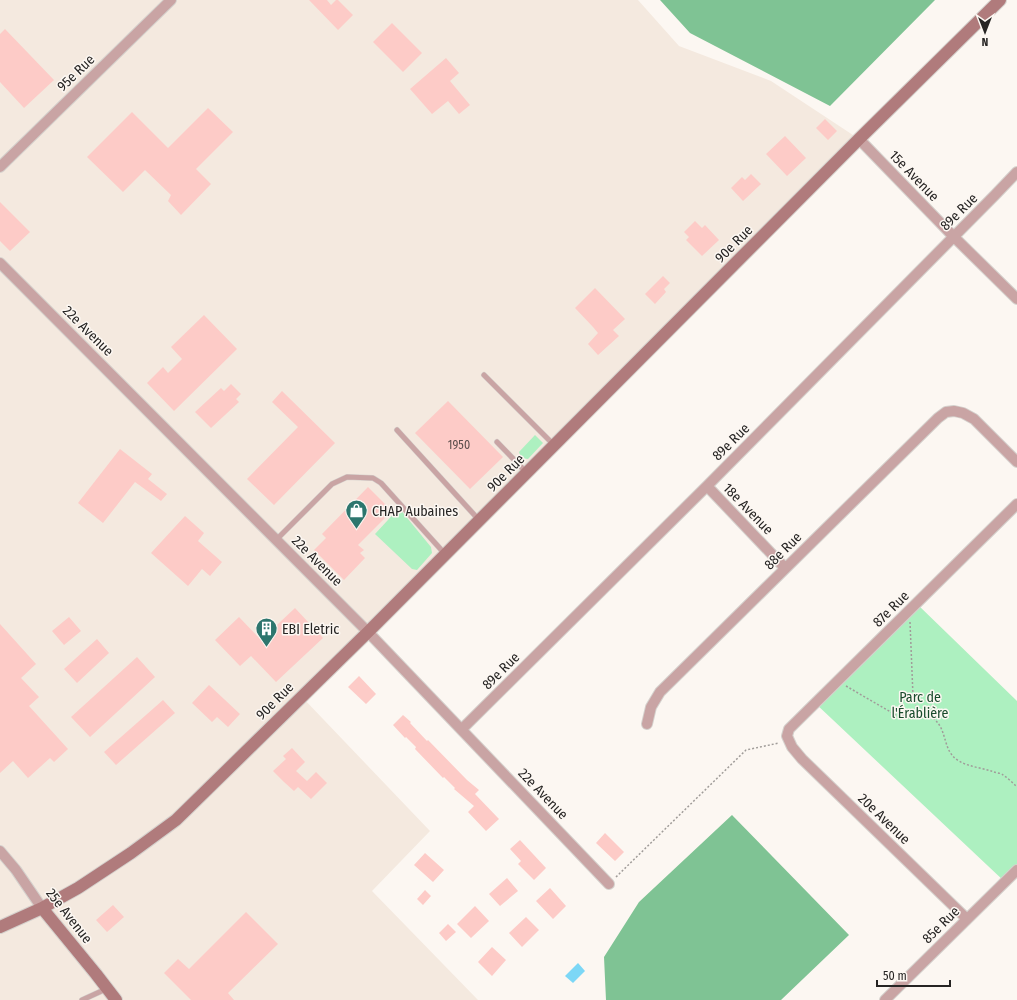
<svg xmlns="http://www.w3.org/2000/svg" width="1017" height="1000" font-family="'Fira Sans Condensed',sans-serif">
<rect width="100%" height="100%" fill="#fcf7f2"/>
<path fill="#f4e9df" d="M0,0H638L679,46L771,81L859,139L302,697L430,831L372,891L478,1000H0Z"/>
<path fill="#adf0c0" d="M535,435L543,443L528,459C523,459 520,456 519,452Z
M399,508L431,547L432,553L417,570L412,569L375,534Z
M916,603L1017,701V870L1005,882L815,703Z"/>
<path fill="#7fc394" d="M660,0H935L830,106L690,33Z
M732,815L849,935L781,1000H606L604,957L639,902Z"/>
<path fill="#7cd7f6" d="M578,963L585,971L573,983L565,976Z"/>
<path fill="#fdcbc7" d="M309,0H327L331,5L336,0H338L353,15L338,30Z
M392,23L422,53L403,72L373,42Z
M5,29L54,80L24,108L0,82V34Z
M446,58L459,73L450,81L470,105L459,114L448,101L432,114L410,89Z
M208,108L233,132L196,169L211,184L181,215L168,201L171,195L145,170L123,192L87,157L132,112L168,148Z
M825,119L837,131L828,140L816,128Z
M785,136L806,158L787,176L766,154Z
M751,174L761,184L743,201L731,188L742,177L745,180Z
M0,202L30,232L10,251L0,241Z
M695,221L702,228L705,225L719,240L702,256L686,240L689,237L684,232Z
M663,276L670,283L664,289L666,292L655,304L645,294Z
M595,288L625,319L613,330L619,336L598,355L588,344L598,333L593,327L575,308Z
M204,315L237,349L174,411L147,383L163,367L168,373L182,359L171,347Z
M231,384L241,394L236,399L239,402L211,428L195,412L221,388L224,391Z
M282,391L335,443L274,505L247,479L298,427L272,402Z
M448,401L503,457L470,489L415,433Z
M120,449L152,474L148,479L167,494L161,501L135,482L103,523L78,503Z
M368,487L392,511L358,545L364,550L360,553L365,558L344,580L314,550L326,538L322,534Z
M185,516L204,533L198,541L222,562L210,576L202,569L188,586L151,553Z
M295,608L323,638L276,682L251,656L240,666L215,640L239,617L261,640Z
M69,617L81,631L64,645L52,631Z
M0,624L36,664L21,678L39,697L29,706L68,749L54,762L50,758L28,778L13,761L0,773Z
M97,639L109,653L77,683L64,669Z
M137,657L155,677L90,737L71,717Z
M359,676L376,694L366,704L348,687Z
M209,685L240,714L228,727L217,717L212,722L192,703Z
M163,700L175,713L116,765L104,752Z
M403,715L411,722L410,723L427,741L428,740L467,780L479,790L475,794L499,819L486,831L468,812L474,806L454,789L455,788L444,777L443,778L415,749L416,747L406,737L405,738L393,725Z
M292,748L305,762L296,771L307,781L316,772L327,783L311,799L298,787L294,791L284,782L273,771L286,759L283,756Z
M605,833L624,852L615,861L596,843Z
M520,840L546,868L534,880L518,864L521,861L510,849Z
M425,853L444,870L433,882L414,865Z
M507,878L518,891L500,906L489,894Z
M550,888L566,906L553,919L536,901Z
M425,890L431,896L423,905L417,899Z
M113,905L124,917L107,932L96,920Z
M475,906L489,921L471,938L457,924Z
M246,912L278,944L228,993L234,1000H191L164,973L178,959L189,969Z
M526,917L539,930L522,947L509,933Z
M448,924L456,932L446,941L439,933Z
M492,947L506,960L492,976L478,962Z"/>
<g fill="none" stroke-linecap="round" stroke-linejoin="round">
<defs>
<path id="lane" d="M484,375L554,445
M397,430L479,520
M497,442L526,472
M276,540L332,484L347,477L373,478L381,483L445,554
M82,1000L106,989"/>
<path id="street" d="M859,139L954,237L1017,299
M0,167L171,0
M0,263L368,632L609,884
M707,486L785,568
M647,724L651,707L660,692L938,418L946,412L954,411L963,413L974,419L1017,462
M462,729L707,486L995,195L1017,172
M0,851L16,870L42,908
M967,919L802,759L792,747L787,736L789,729L1017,504
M885,1000L1017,870"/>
<path id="secondary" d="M42,908L96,974L116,1000
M0,927L42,908L78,888L131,853L176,820L368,632L859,139L1000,0"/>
</defs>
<use href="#lane" stroke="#d5d1cd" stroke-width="6"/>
<use href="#street" stroke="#d5d1cd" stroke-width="12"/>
<use href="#secondary" stroke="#d5d1cd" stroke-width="14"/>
<path stroke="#a09c99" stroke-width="1.5" stroke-dasharray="2 2" stroke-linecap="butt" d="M910,622L913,696L918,712
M846,686L896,715C905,716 915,711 924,714C951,722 939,750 959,761C969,767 983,768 994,772C997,773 1001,773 1003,775C1008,778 1013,783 1017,787
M616,877L746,750L779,743"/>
<use href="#lane" stroke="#c9a4a4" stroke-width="5"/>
<use href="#street" stroke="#c9a4a4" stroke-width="10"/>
<use href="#secondary" stroke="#b07b7c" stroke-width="12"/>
</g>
<defs>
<symbol id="shop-pin" viewBox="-11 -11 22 30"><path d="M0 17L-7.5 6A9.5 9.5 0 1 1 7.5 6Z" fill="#2e766e" stroke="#fcf7f2"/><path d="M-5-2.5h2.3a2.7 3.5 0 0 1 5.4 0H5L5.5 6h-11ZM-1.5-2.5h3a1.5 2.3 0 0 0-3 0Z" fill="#fff"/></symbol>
<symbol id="building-pin" viewBox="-11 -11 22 30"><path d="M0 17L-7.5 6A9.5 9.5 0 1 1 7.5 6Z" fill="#2e766e" stroke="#fcf7f2"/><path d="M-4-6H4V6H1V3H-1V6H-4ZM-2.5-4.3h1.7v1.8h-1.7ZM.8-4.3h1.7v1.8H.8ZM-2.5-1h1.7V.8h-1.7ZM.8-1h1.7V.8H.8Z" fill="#fff"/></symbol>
</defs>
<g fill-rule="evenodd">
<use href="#shop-pin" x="344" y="498" width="25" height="34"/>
<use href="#building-pin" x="254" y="616" width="25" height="34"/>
</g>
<g text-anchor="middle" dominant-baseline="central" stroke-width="3" stroke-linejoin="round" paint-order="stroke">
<g font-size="12" fill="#5c4e4c">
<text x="459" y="445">1950</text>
</g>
<g font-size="14" fill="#262423" stroke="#fcf7f2">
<text transform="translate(76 73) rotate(-44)">95e Rue</text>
<text transform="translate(914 176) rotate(46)">15e Avenue</text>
<text transform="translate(959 212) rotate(-45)">89e Rue</text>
<text transform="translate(734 244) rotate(-45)">90e Rue</text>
<text transform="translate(88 331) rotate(45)">22e Avenue</text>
<text transform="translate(731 442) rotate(-45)">89e Rue</text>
<text transform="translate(506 473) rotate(-45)">90e Rue</text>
<text transform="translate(748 509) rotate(46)">18e Avenue</text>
<text transform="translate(783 551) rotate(-45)">88e Rue</text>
<text transform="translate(317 561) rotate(45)">22e Avenue</text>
<text transform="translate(891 609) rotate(-45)">87e Rue</text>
<text transform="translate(501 671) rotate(-45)">89e Rue</text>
<text transform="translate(275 701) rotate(-45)">90e Rue</text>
<text transform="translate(543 794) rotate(46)">22e Avenue</text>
<text transform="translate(884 819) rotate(44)">20e Avenue</text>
<text transform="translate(69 916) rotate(52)">25e Avenue</text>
<text transform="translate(941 925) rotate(-45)">85e Rue</text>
</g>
<g font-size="14" fill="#262423" stroke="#fcf7f2" text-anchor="start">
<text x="372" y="511">CHAP Aubaines</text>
<text x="282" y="629">EBI Eletric</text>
</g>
<g font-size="14" fill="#194b2c" stroke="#fcf7f2">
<text x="920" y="697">Parc de<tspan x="920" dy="16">l'Érablière</tspan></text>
</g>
</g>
<g transform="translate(985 32) rotate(180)" stroke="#fcf7f2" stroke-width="3" paint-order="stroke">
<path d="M0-3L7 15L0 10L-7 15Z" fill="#262423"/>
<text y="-6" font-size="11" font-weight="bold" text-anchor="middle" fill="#262423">N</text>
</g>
<path d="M877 980v6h73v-6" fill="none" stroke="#262423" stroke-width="2"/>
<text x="883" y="980" font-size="12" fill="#262423" stroke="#fcf7f2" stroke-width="3" paint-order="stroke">50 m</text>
</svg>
